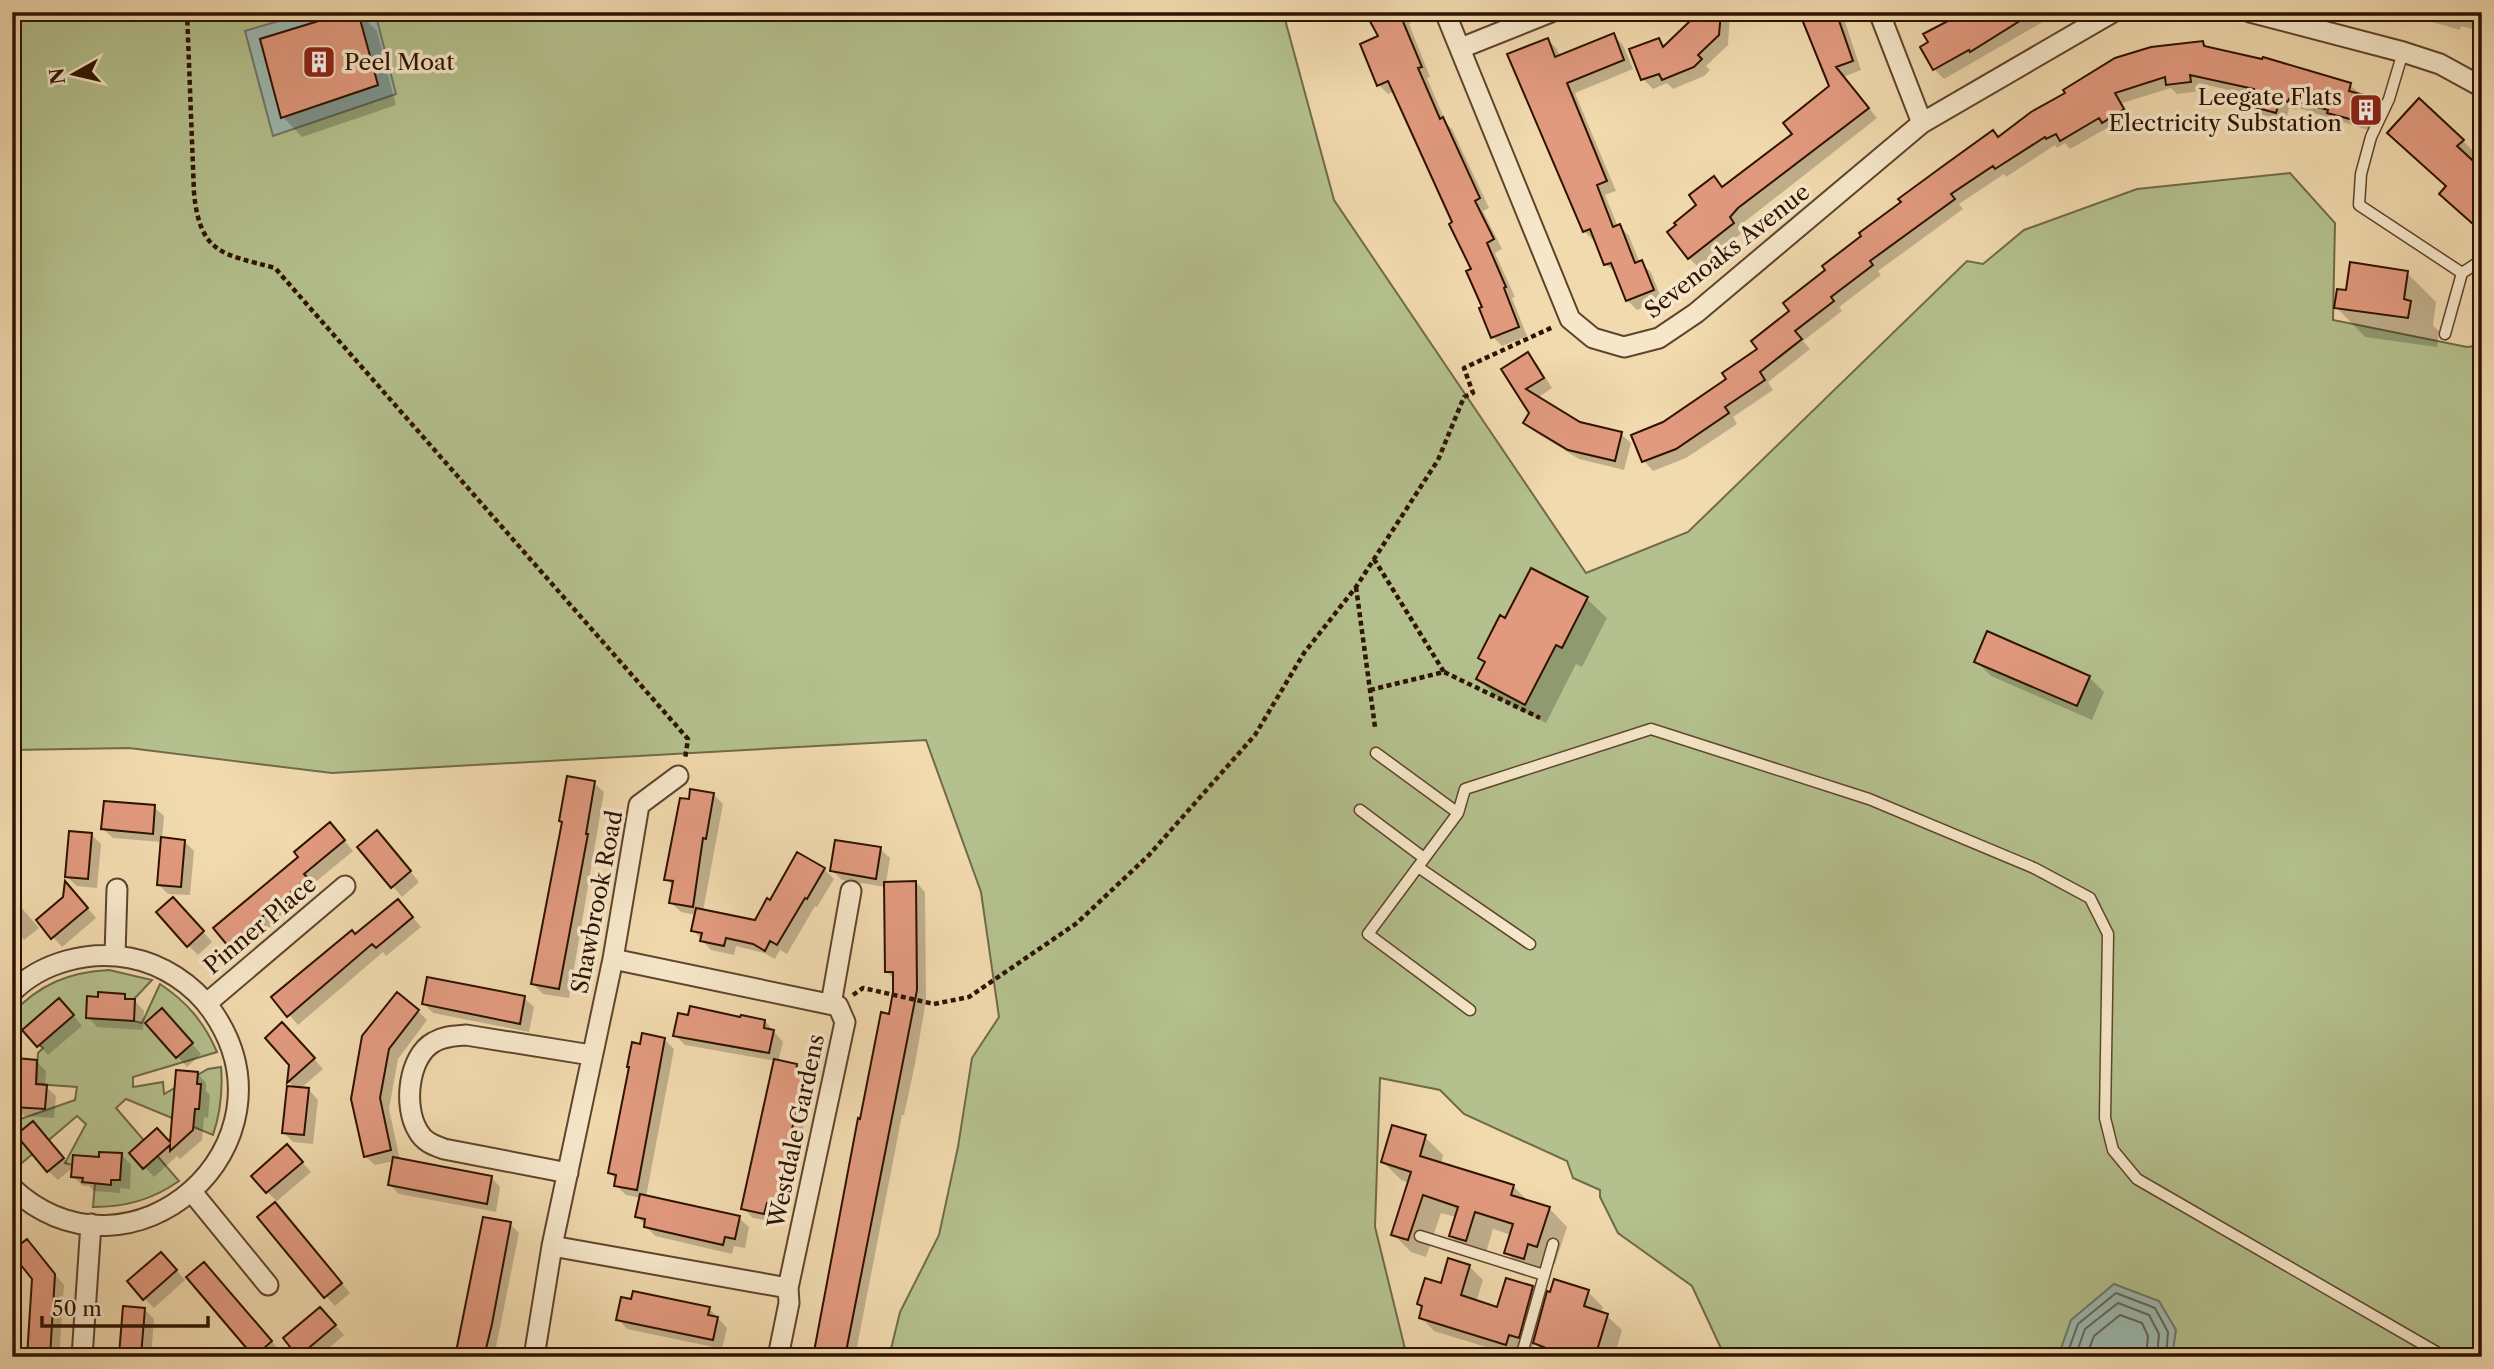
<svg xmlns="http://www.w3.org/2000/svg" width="2494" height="1369" font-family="'Libre Caslon Text',serif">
<rect width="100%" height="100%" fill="#f1daae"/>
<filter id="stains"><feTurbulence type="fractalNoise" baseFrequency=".00286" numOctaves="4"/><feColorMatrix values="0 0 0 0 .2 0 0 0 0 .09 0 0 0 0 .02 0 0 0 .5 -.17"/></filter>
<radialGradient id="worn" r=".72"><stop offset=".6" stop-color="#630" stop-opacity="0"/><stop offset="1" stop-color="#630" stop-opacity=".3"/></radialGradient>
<path fill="#b4c18e" stroke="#716a48" stroke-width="2" d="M12,12H1283L1334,200L1586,573L1688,532L1967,261L1983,264L2024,230L2137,189L2290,173L2335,223L2333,320L2467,347L2482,345V1357H1725L1692,1286L1618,1233L1600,1197V1190L1573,1178L1567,1161L1464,1114L1440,1090L1380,1078L1375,1227L1407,1357H889L900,1312L939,1235L958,1147L972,1058L999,1017L981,892L926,740L332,773L129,748L12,750Z
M109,970L152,980L117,1017L142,1023L160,984C187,1002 204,1022 217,1052L133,1077V1087L163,1082L164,1094L208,1069L221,1067C223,1091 221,1111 213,1135L126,1099L116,1108L179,1181C152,1200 125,1207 93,1207L96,1171L65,1163L86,1124L77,1116L16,1168L12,1163V1122L75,1100L77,1087L36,1084L38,1053L43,1048L12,1021V1014C39,984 70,972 109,970Z"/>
<path fill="#9cbab1" stroke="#70776b" stroke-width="2" d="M309,12H348L260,39L281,117L377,85L358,12H375L396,94L273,136L245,31Z
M2114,1284L2159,1301L2176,1330L2172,1357H2058L2071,1320Z"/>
<path fill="#0003" d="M358,12L377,31L396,105L302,137L283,117Z
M1367,12H1405L1411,23L1409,24L1430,77L1427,78L1446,123L1452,129L1489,208L1483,211L1502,249L1495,253L1515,297L1512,298L1527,336L1502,346L1493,337L1473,270L1395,91L1388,94L1379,85L1380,37Z
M1694,12H1730L1728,45L1706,66L1710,70L1704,76L1673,89L1667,83L1653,89L1643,79L1631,50L1658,40L1666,47L1693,20Z
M1802,12H1844L1845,15L1843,16L1861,70L1843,77L1877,118L1738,227L1742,233L1698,267L1689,258L1678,225L1699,206L1714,178L1723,188L1794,134L1831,87Z
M1968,12H2060L1944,79L1934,69L1922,48Z
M2398,12H2482V31L2461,26L2460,30Z
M1613,35L1623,45L1633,69L1575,93L1616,191L1605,195L1618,227L1620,226L1629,236L1640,263L1651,272L1662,300L1637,310L1627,300L1617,273L1605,264L1596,240L1594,241L1584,231L1548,40L1557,49L1560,57Z
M2203,42L2209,49L2350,85L2360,94L2378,100L2387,110L2378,133L2298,108L2297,110L2289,108L2286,121L2262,115L2252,105L2255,96L2198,83L2200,91L2177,94L2171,88L2122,103L2132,119L2113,131L2109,127L2070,149L2065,143L2057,148L2055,145L2006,177L2004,174L1959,204L1963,209L1878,271L1881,275L1839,307L1842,311L1803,341L1810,349L1768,382L1773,390L1733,417L1737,424L1686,458L1653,471L1644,461L1634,436L1664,424L1729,379L1760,349L1999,138Z
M2463,141L2482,160V233L2441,194L2447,187L2419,161Z
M2407,273L2436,302L2433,325L2439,331L2437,347L2365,337L2336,307L2347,292Z
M1527,354L1537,364L1552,388L1537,398L1580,424L1621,434L1631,443L1624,470L1579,459L1535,432L1525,422L1531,413L1504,369Z
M1587,599L1607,618L1582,667L1576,664L1546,723L1498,698L1478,679L1486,664L1480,658L1506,620Z
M1976,661L2089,677L2104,692L2092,720L1991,676Z
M594,783L604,792L569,998L543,994L533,984Z
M713,794L723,804L703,911L756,922L771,903L824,869L834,879L817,907L815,906L787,954L780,950L775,959L764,953L736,946L734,955L711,950L693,930L696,915L681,912L671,903L674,887L666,879L690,801Z
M154,807L164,816L162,839L184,841L194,851L190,895L168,894L158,884L162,842L113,838L103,829Z
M91,834L101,844L97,888L77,886L67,877Z
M339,834L353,851L312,885L316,889L238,954L229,945L301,857Z
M386,841L419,882L402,897L359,847Z
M880,849L890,858L886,883L916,882L925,892L926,1000L915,1064L904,1115H902L855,1357H814L891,1016L895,980L886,971V887L842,880L832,870Z
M74,892L96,918L62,947L39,921Z
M12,897L39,928L24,940L12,928Z
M183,909L212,942L198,955L188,945Z
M407,910L421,927L386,956L383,952L298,1025L274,997L356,936Z
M124,995L130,1001H135L144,1011L143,1030L97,1027L88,1017Z
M524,998L534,1007L529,1032L433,1013L424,1004Z
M69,1010L82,1026L48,1055L25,1030Z
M418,1011L427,1020L398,1059L389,1109L400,1160L491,1177L500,1187L496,1212L399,1194L389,1184L394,1161L375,1165L365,1156L364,1037Z
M171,1020L201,1054L187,1067L148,1023Z
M765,1021L783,1042L778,1062L797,1066L806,1076L805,1080L812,1088L784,1214L776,1212L774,1222L753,1218L743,1208L776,1061L685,1045L675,1035Z
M292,1034L323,1069L300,1089L309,1090L318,1100L313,1144L293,1142L283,1132L295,1089L289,1082Z
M664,1039L674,1049L646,1197L739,1218L749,1227L745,1248L734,1246L732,1254L655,1236L637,1216L641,1198L626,1195L616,1185L617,1180L610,1173L642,1046Z
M36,1061L46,1071L45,1086L56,1096L54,1118L24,1116L15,1106V1101L12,1098V1069Z
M197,1073L206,1083V1091L210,1095L208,1118L204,1117L202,1140L180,1159L177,1156L154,1177L131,1153L157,1130L172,1145Z
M42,1132L72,1168L58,1180L48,1171Z
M1425,1137L1443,1155L1441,1164L1513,1186L1529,1202L1549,1208L1567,1227L1555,1264L1546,1262L1542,1276L1524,1271L1506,1252L1511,1235L1493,1229L1484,1259L1469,1254L1451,1236L1456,1217L1441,1213L1426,1257L1411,1252L1393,1234L1410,1183L1401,1180L1383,1162Z
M122,1155L131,1165L130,1189L120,1188V1193L94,1191L89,1186H83L73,1176Z
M297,1156L311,1172L277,1201L267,1192Z
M284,1214L350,1293L335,1306L326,1296Z
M510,1224L519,1233L494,1357H458Z
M36,1251L64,1285L59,1357H28Z
M171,1264L185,1280L154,1308L145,1299Z
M1469,1266L1483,1280L1476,1302L1498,1309L1532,1288L1546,1302L1588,1292L1603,1307L1601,1314L1607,1316L1622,1330L1614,1357H1543L1544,1352L1534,1342L1532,1351L1523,1348L1518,1357L1434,1331L1421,1317L1423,1308L1419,1304Z
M213,1273L281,1352L275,1357H256L188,1277Z
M124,1308L144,1309L154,1319L151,1357H121Z
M709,1308L727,1328L722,1349L739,1353L743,1357H716L718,1348L627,1329L618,1319Z
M330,1319L344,1335L319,1357H301L286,1339Z"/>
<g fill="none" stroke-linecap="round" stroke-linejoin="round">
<path stroke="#656659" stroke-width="2" d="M2066,1357L2078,1324L2116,1293L2155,1308L2168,1332L2166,1357
M2075,1357L2085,1329L2118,1303L2149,1315L2159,1334L2157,1357
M2086,1357L2094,1336L2120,1315L2142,1323L2148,1336L2146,1357"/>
</g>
<path fill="#e29a7f" stroke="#2e1201" stroke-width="2" d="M348,12H358L378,85L281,118L260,39Z
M1365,12H1399L1422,67L1418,68L1440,119L1443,117L1480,198L1475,201L1494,239L1487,243L1506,287L1504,288L1519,327L1491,338L1479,308L1482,307L1466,271L1471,269L1449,224L1452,222L1408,125L1388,81L1377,86L1360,44L1378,36Z
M1692,12H1721L1719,35L1698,55L1702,59L1694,67L1662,80L1659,74L1641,80L1629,49L1659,38L1663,47L1692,19Z
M1799,12H1836L1853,61L1836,67L1869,108L1738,208L1730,217L1734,223L1688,259L1667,232L1676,225L1674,223L1696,205L1689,195L1714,176L1722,187L1792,134L1783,123L1829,86Z
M1965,12H2034L1970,52L1969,50L1933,70L1920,47L1928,42L1923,34Z
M1614,33L1624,60L1567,83L1607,181L1597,185L1613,227L1620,224L1635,263L1642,260L1654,290L1626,301L1611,263L1604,265L1590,229L1583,232L1507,54L1548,38L1555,57Z
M2203,41L2204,46L2262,59L2263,57L2351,83L2349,91L2379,99L2376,109L2369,124L2327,113L2328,110L2289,99L2288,102L2280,99L2276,113L2250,106L2254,89L2190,75L2191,82L2166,85L2165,77L2115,93L2124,109L2102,123L2099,118L2060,141L2056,134L2046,139L2045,137L1995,169L1993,166L1951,194L1955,199L1870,261L1873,265L1831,297L1834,301L1795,331L1802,339L1760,372L1765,380L1725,407L1729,413L1676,449L1642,462L1631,435L1663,422L1726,379L1722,373L1757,349L1751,341L1789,311L1783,303L1825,270L1822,266L1861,236L1859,233L1901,202L1898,199L1943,166L1993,130L1998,137L2031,112L2065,93L2063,90L2115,58L2151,47Z
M2419,98L2464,140L2457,146L2482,169V232L2439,194L2446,186L2387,133Z
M2350,262L2408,271L2404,299L2411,301L2408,318L2334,308L2337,289L2346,290Z
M1528,352L1544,378L1526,389L1580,422L1622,432L1615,461L1568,450L1523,423L1529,413L1501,369Z
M1531,568L1588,597L1562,648L1556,645L1525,705L1476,679L1485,662L1478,658L1500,615L1505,618Z
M1987,631L2090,676L2077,706L1974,662Z
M567,776L595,781L586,834H588L559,989L531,984L562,822L559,821Z
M690,789L714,793L706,839L703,838L693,907L669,903L673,881L664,880L680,798L689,799Z
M104,801L155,805L153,834L101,829Z
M330,822L345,840L304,874L308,878L228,946L213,928L298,857L294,852Z
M377,830L411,871L391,888L357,847Z
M69,831L92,833L88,879L65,877Z
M161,837L185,840L181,887L157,885Z
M835,840L881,847L876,879L830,871Z
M797,852L825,868L807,899L805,898L777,945L770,941L765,951L753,944L726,938L724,946L700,941L702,933L691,931L696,908L755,920L767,898L770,900Z
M65,881L88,908L51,939L36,920L63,897Z
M916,881L917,990L845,1357H813L858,1118L860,1119L881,1012L889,1014L893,992V972H885L884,882Z
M173,897L204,931L187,947L156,912Z
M398,899L413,917L376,948L372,944L287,1017L271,997L352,930L355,934Z
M427,977L525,996L520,1024L422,1004Z
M98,992L125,994V999H135L134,1021L86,1018L87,996L98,997Z
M397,992L419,1010L389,1049L380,1098L391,1150L364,1157L351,1099L362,1036Z
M59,998L74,1015L37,1047L22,1030Z
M690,1006L740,1017L741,1015L765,1020L764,1028L774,1030L769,1053L673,1036L678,1013L688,1015Z
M162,1008L193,1043L176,1058L145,1023Z
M282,1022L315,1058L287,1083L289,1065L265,1038Z
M642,1033L665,1038L637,1190L614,1186L616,1175L608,1173L629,1067H627L632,1042L640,1044Z
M16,1058L37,1060L36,1084L47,1085L45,1109L13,1107L12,1067L15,1068Z
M774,1059L797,1064L796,1075L804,1076L775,1205L767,1203L764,1214L741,1209Z
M176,1070L198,1072L197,1084H201L199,1109H195L193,1130L170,1151V1145L143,1169L129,1153L157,1128L170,1142Z
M287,1086L309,1088L304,1135L282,1133Z
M33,1121L64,1158L47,1172L16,1135Z
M1392,1125L1426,1135L1420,1156L1514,1185L1511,1195L1550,1207L1537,1247L1528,1244L1524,1259L1504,1253L1513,1224L1475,1212L1466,1241L1449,1236L1458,1207L1423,1195L1408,1240L1391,1235L1411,1172L1381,1162Z
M287,1144L303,1162L266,1193L251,1176Z
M99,1152L122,1153L120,1180H111V1185L82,1182L83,1178L71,1177L73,1155L99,1157Z
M393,1157L492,1176L487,1204L388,1185Z
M640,1194L740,1216L735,1239L725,1237L723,1245L644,1227L645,1219L635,1217Z
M275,1202L342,1283L324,1298L257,1217Z
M483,1217L511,1222L492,1324L484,1357H455Z
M27,1239L55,1274L50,1357H27L32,1279L12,1254V1251Z
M161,1252L177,1270L143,1300L127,1281Z
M1448,1258L1470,1265L1461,1295L1497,1307L1506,1278L1533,1286L1519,1338L1509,1335L1506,1345L1419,1318L1422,1306L1417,1304L1425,1278L1441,1283Z
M204,1262L272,1341L254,1357L186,1277Z
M1554,1279L1589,1290L1584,1306L1608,1314L1595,1357H1541L1544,1347L1533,1343L1547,1291L1550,1292Z
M633,1291L710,1307L708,1315L718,1317L713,1340L616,1320L621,1297L631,1299Z
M123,1306L145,1308L141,1356L119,1355Z
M320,1307L336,1325L298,1357L283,1338Z"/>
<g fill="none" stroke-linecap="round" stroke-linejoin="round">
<defs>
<path id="service" d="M2403,52L2389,99L2371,137L2361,174L2359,205L2462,273L2482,260
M2445,334L2462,273
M1376,753L1458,813
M1360,810L1424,858
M1418,867L1530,944
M1470,1010L1368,934L1458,813L1465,789L1651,729L1869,799L2034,868L2090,898L2108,934L2105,1118L2113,1150L2137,1179L2445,1357
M1420,1236L1544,1275
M1521,1357L1553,1244"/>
<path id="minor" d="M1445,12L1570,319L1593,338L1624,347L1659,338L1696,313L1922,123L2113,12
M1879,12L1922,123
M2250,12L2403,52L2440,64L2482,87
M1461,48L1551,12
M115,955L117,889
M613,959L838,1006L845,1022L788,1288L789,1303L778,1357
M12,992C42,962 89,950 130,958C162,964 193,984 212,1011C305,1144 131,1298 12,1188
M207,1003L345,886
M831,1004L851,891
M568,1173L444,1149C433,1145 424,1142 418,1131C403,1107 408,1056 434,1042C444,1036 455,1036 466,1035L591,1055
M192,1192L268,1285
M552,1246L788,1288
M82,1357L91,1224
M534,1357L552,1246L613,959L639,805L678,776"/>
</defs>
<use href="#service" stroke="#5f442c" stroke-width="13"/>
<use href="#minor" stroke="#5f442c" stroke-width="23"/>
<path stroke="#2e1201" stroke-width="4.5" stroke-dasharray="5 3.5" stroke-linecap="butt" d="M187,12L194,193C200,255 224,254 275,268L688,739L685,759
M1374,559L1444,672
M1356,587L1375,727
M1370,690L1444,672L1540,718
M853,995L863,988L934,1004L969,997L1077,923L1149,855L1255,735L1304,653L1356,587L1438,460L1464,397L1473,393L1464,368L1553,327"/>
<use href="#service" stroke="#f6e7ca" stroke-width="10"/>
<use href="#minor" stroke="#f6e7ca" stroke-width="19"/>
</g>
<defs>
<symbol id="building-square" viewBox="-11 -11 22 22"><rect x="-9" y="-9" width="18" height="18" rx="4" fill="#8f2418" stroke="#f6e7ca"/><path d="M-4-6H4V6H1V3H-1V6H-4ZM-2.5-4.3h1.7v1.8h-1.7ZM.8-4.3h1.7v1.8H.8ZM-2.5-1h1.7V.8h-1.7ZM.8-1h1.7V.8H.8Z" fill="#fff"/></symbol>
</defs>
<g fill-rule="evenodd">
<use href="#building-square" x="300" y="43" width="38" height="38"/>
<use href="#building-square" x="2347" y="91" width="38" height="38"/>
</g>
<g text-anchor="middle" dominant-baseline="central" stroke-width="7" stroke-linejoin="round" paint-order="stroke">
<g font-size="23" fill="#2e1201" stroke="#f6e7ca" text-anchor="start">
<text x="344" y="62">Peel Moat</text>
<text x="2342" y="97" text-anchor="end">Leegate Flats<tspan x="2342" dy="26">Electricity Substation</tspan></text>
</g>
<g font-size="23" fill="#2e1201" stroke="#f6e7ca">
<text transform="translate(1727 251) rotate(-38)">Sevenoaks Avenue</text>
<text transform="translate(597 902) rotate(-79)">Shawbrook Road</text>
<text transform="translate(260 925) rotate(-40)">Pinner Place</text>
<text transform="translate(796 1131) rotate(-78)">Westdale Gardens</text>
</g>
</g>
<rect width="2494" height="1369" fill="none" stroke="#f1daae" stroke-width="42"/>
<rect x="14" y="14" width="2466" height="1341" fill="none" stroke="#2e1201" stroke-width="3.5"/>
<rect x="21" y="21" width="2452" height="1327" fill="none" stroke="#2e1201" stroke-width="2"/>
<g transform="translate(74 74) rotate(262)" stroke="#f6e7ca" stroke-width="5" paint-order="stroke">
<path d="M0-5L12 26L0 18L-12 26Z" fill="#2e1201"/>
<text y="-10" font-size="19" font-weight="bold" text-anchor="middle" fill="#2e1201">N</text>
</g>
<path d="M42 1316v10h166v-10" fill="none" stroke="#2e1201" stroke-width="3.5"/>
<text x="52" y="1316" font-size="21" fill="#2e1201" stroke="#f6e7ca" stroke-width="5" paint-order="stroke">50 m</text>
<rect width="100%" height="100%" filter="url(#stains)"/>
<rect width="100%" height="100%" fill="url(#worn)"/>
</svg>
